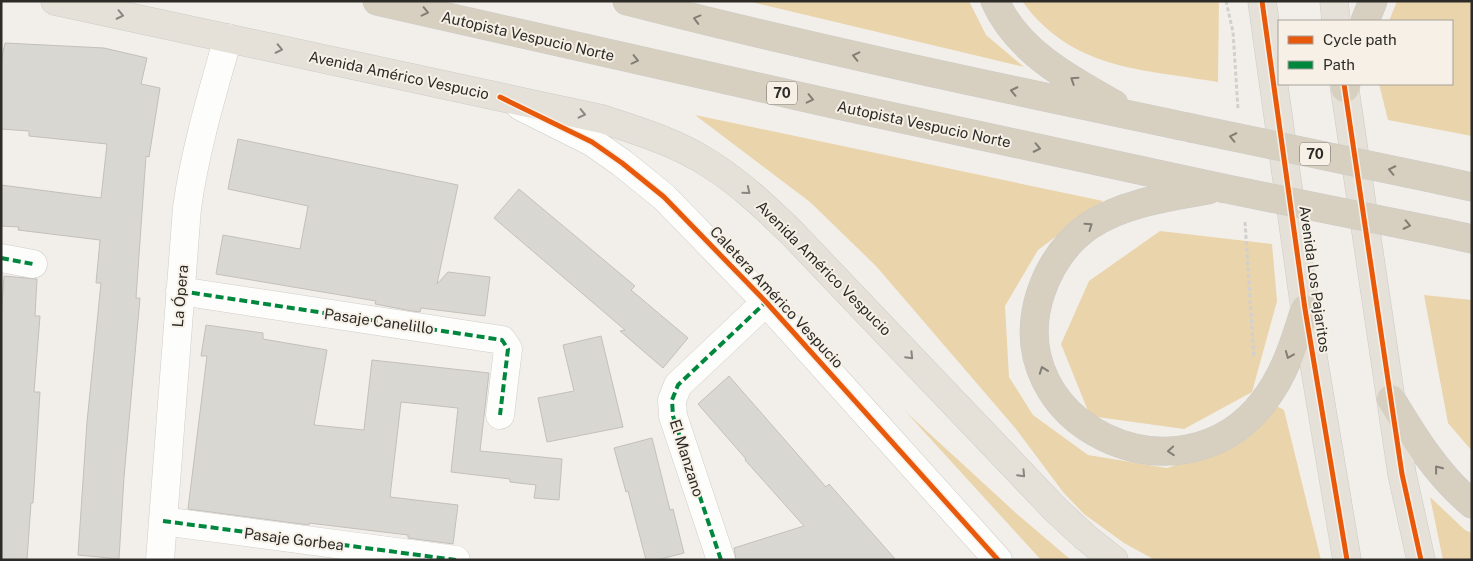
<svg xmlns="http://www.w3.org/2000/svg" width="1473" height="561" font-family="'Public Sans',sans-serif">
<rect width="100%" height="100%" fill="#f2efea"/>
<path fill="#ead4ab" d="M747,1H969L986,35L1024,67Z
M1022,1H1219L1218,82C1141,69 1072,70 1022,1Z
M1397,1H1472V136L1388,120L1379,84H1452V21H1389Z
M695,115L1103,201L1038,250L1005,306L1009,377L1033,415L1088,455L1167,468L1233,446L1275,405L1284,410L1321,560H1155L1124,543L1084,514L1063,492L1016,429L876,266L810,202Z
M1160,231L1272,244L1277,301L1252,392L1184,429L1090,416L1061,344L1089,281Z
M1424,295L1472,300V451L1448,423Z
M906,412L1017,514L1071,560H1041Z
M1430,497L1465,530L1472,533V560H1443Z"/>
<path fill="#d9d7d2" stroke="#c3c0bc" d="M5,43L104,48L147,58L141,84L160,88L149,157L146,156L136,298H140L124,477L119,559L78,555L87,422L101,283H96L100,240L18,230L19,227L1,226V185L101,198L107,144L29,136V131L1,129V62Z
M238,139L458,185L437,284L448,272L490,277L485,316L421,308L420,312L412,311L375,304L376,301L216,274L223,235L300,249L308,206L228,189Z
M519,189L635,286L631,290L688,338L663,368L620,331L625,330L494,218Z
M4,276L37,279L35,316H40L34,392H40L33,503H31L27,560H1V317Z
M206,325L263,333V339L327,350L314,425L364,430L372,360L489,373L480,451L562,459L559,500L534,498L536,485L510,482V479L451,472L458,408L401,402L390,497L458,505L453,544L408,538V535L309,523V525L188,509L207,356H201Z
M601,336L623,427L547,442L538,398L574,391L563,345Z
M729,376L826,487L829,484L896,560H736L734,548L804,526L745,460L746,459L698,404Z
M652,438L670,510L673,509L684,553L657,560H646L628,491L626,492L614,448Z"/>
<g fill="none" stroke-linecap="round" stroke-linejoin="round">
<defs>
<path id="minor" d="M1,258L33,264
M180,291L502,340L508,349L500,415
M163,521L456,560
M160,560L187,208C195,150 212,94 228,38
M721,560L673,416L672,400L678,385L766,302"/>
<path id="tertiary" d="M520,106L592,142L622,163L664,197L766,302L998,560"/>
<path id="primary" d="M55,1L602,119C638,131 676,142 708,163C739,182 765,207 791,232L1056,510L1085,537L1114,560
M1262,1L1305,309L1347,560
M1334,1L1336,21
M1344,84L1402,474L1421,560"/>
<path id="motorway" d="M377,1L829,103L1222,188
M627,1C814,49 1002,88 1191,128
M995,1C1017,51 1069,79 1114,104
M1365,21L1373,1
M1345,88L1346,84
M1440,180L1472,187
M1208,190C1168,197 1123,203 1089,226C1066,242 1050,266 1041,292C997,424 1180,511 1264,401C1285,374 1295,341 1305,309
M1445,233L1472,239
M1391,399C1414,437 1437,475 1472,504"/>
</defs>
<use href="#minor" stroke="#d0cdc9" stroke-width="29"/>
<use href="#tertiary" stroke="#d0cdc9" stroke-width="29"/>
<use href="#primary" stroke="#cccbc8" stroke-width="29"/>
<use href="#motorway" stroke="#cccbc8" stroke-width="29"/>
<path stroke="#d1d0ce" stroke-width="3" stroke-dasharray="4 2.5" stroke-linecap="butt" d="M1226,1L1233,32L1238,109
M1245,222L1254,358"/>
<use href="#minor" stroke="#fdfdfc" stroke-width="28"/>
<use href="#tertiary" stroke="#fdfdfc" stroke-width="28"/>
<use href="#primary" stroke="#e5e1d8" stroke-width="28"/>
<use href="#motorway" stroke="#d7d0c0" stroke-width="28"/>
<defs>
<path id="motorway-bridge" d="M1191,128L1440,180
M1222,188L1445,233"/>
</defs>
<use href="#motorway-bridge" stroke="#cccbc8" stroke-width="29" stroke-linecap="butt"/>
<use href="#motorway-bridge" stroke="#d7d0c0" stroke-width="28"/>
<path stroke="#00873e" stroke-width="4" stroke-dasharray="8 4" stroke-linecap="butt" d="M1,258L33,264
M180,291L502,340L508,349L500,415
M163,521L456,560
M721,560L673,416L672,400L678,385L766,302"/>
<defs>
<path id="cycleway" d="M1262,1L1305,309L1347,560
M1344,84L1402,474L1421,560
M500,97L592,142L622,163L664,197L766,302L998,560"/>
</defs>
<use href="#cycleway" stroke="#f6f0e6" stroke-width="8"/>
<use href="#cycleway" stroke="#e8590c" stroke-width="5"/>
</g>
<defs><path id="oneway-chevron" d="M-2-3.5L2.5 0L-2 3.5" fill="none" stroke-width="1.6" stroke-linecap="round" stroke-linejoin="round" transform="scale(1.25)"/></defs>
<g stroke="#827e74">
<use href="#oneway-chevron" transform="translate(425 12) rotate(13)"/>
<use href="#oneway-chevron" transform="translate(697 19) rotate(-165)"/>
<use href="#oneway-chevron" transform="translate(856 56) rotate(-167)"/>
<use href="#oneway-chevron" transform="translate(635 60) rotate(13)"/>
<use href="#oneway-chevron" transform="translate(1074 80) rotate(-147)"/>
<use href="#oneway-chevron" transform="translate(1014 91) rotate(-168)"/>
<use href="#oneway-chevron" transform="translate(810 99) rotate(13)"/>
<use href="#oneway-chevron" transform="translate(1233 137) rotate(-168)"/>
<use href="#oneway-chevron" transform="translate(1037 148) rotate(12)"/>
<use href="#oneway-chevron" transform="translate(1392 170) rotate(-168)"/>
<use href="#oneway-chevron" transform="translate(1407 225) rotate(12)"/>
<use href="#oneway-chevron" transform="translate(1089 226) rotate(-35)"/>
<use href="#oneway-chevron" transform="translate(1289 355) rotate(112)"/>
<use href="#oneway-chevron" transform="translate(1043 370) rotate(-110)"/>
<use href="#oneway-chevron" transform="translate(1171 451) rotate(176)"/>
<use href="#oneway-chevron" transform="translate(1438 469) rotate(-128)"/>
</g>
<g stroke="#898680">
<use href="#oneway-chevron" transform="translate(120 15) rotate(12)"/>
<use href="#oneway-chevron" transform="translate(279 49) rotate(12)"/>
<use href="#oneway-chevron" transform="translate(582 114) rotate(13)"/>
<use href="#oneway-chevron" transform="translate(747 191) rotate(39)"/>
<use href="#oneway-chevron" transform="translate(910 356) rotate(46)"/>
<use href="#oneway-chevron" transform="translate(1022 474) rotate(46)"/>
</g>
<g text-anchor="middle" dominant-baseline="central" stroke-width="4" stroke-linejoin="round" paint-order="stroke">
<g fill="#f6f0e6" stroke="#696660" stroke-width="1">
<rect x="767" y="81.5" width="30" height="23" rx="4"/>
<rect x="1300" y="142.5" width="30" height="23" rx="4"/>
</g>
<g font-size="14" font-weight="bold" fill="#2d2b27">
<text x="782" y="93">70</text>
<text x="1315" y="154">70</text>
</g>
<g font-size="15" fill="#2d2b27" stroke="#f6f0e6">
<text transform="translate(528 36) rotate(13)">Autopista Vespucio Norte</text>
<text transform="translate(399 75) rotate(12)">Avenida Américo Vespucio</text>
<text transform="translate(924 124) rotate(12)">Autopista Vespucio Norte</text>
<text transform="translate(824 268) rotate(45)">Avenida Américo Vespucio</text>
<text transform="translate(1315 279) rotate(82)">Avenida Los Pajaritos</text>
<text transform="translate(180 296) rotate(-85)">La Ópera</text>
<text transform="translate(777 297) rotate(47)">Caletera Américo Vespucio</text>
<text transform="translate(379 321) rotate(8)">Pasaje Canelillo</text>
<text transform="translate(687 458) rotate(72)">El Manzano</text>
<text transform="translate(294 539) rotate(7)">Pasaje Gorbea</text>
</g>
</g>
<rect width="1473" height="561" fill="none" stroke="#2d2b27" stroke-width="5"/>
<rect x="1278" y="20" width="175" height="65" fill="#f6f0e6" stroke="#a6a19a"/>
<rect x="1288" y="36" width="25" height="8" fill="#e8590c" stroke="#a6a19a"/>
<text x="1323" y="45" font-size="15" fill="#2d2b27">Cycle path</text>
<rect x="1288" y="61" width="25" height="8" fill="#00873e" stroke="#a6a19a"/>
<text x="1323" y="70" font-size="15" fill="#2d2b27">Path</text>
</svg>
